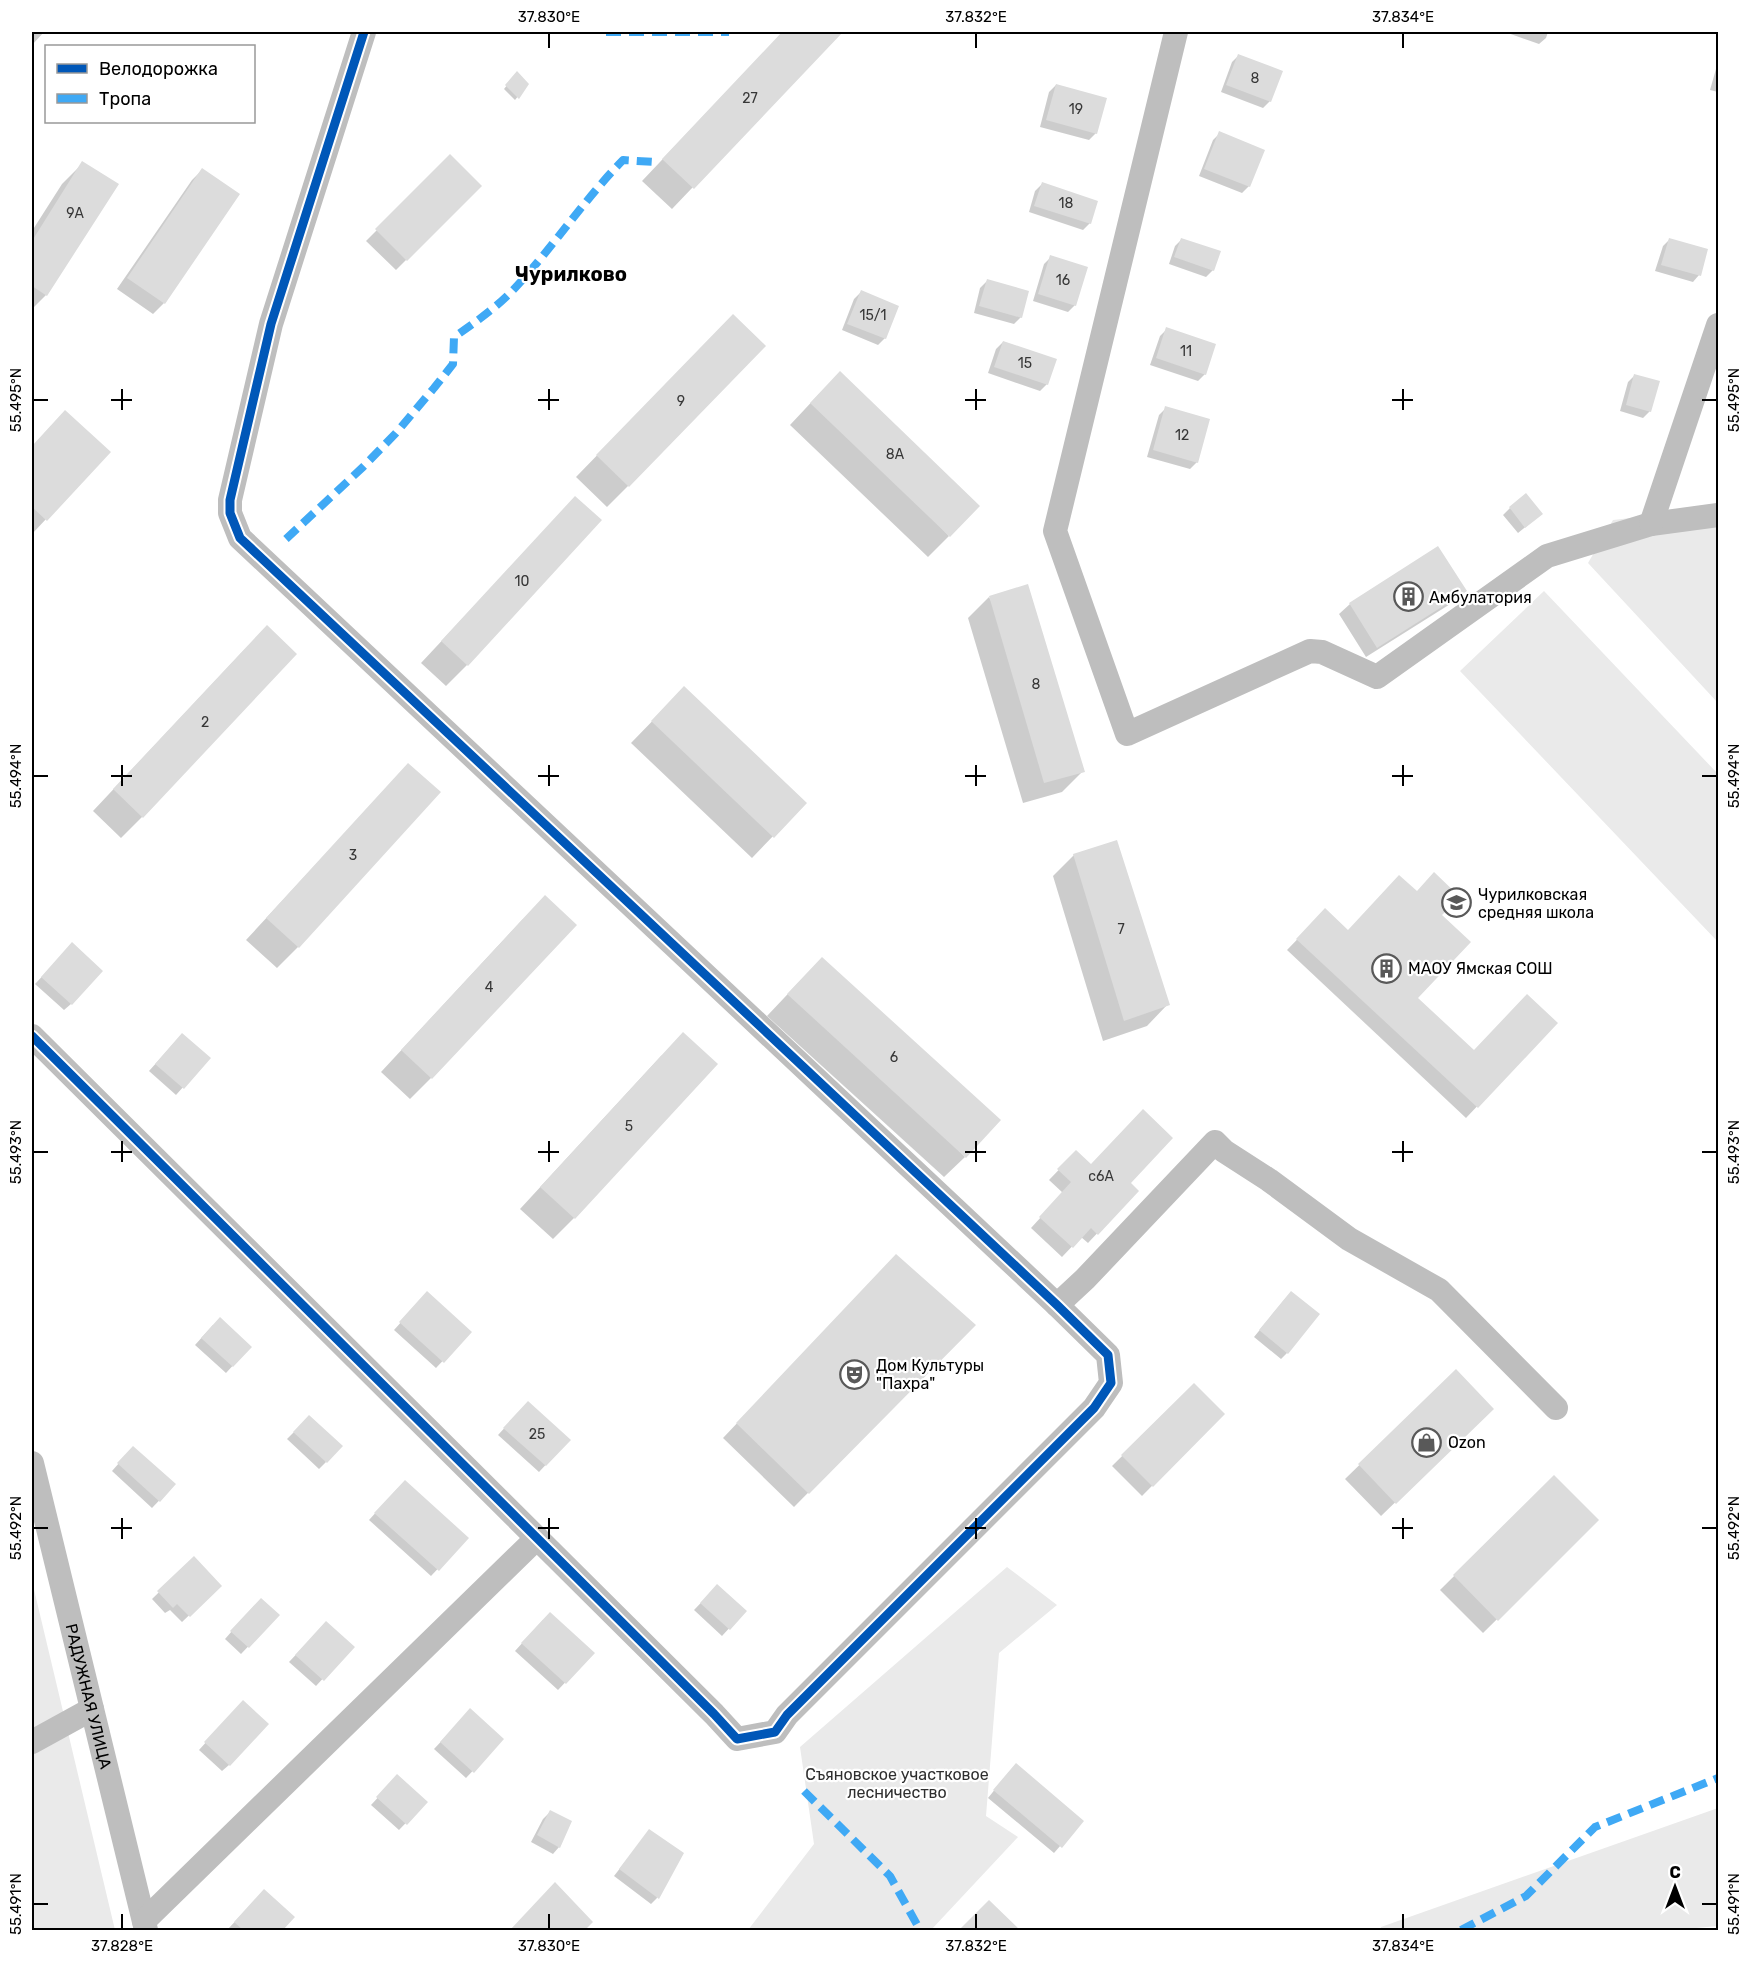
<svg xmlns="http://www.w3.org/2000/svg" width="1750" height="1962" font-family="Rubik,sans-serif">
<rect width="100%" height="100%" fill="#fff"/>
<path fill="#eaeaea" d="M1718,508V703L1588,563L1613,520Z
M1544,591L1718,774V942L1460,671Z
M1007,1567L1057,1605L999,1653L986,1816L1018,1837L931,1930H748L814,1844L800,1747Z
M32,1581L115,1930H32Z
M1718,1808V1926L1674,1930H1380L1381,1927Z"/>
<path fill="#0003" d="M32,32H44L32,45Z
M783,32H831L837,36L672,209L642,181Z
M1505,32H1548L1546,38L1539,44Z
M1238,56L1270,101L1263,108L1221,92L1232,62Z
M1718,62V92L1710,90Z
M517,73L527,85L515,100L504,89Z
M1056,85L1096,133L1089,140L1040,127L1049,92Z
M1220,133L1249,186L1242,193L1199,176L1213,140Z
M450,157L480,186L396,270L366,241Z
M83,163L46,295L32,309V231L62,184Z
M202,170L164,303L153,314L117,289L192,180Z
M1042,184L1090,223L1083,230L1029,212L1035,191Z
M1181,240L1213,270L1206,277L1169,264L1175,246Z
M1669,240L1699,275L1693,282L1655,271L1663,246Z
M1051,257L1075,305L1068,312L1033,301L1044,264Z
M987,281L1021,317L1014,324L974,313L980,288Z
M861,292L885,338L878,345L842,330L854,299Z
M1167,329L1205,374L1198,381L1150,365L1160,336Z
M712,337L628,486L607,507L576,477Z
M1003,342L1047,384L1040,391L988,373L996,349Z
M1635,375L1650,411L1643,418L1620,411L1628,382Z
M819,394L949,536L928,557L790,425Z
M1166,408L1197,462L1190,469L1147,457L1159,415Z
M51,426L109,452L32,534V447Z
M575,498L467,665L446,686L421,663Z
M1510,508L1534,520L1518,533L1503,515Z
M1438,548L1465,591L1455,601L1366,657L1339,614L1350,604Z
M989,597L1083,771L1062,792L1023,803L968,618Z
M246,648L142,817L121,838L93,811Z
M664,709L805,803L752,858L631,743Z
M408,765L298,947L277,968L246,940Z
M1074,855L1168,1004L1147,1026L1103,1041L1053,876Z
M1416,893L1440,915L1416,998L1474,1052L1556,1023L1466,1118L1287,950L1315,921L1348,931Z
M524,918L431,1078L410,1099L381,1072Z
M66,951L71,1004L64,1010L35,984Z
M801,980L965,1157L944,1177L767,1016Z
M175,1042L209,1058L176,1095L149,1071Z
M662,1055L574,1218L553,1239L520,1209Z
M1076,1152L1091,1166L1128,1183L1137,1191L1088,1243L1081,1237L1062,1257L1031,1228L1063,1193L1049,1180Z
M882,1270L974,1325L794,1507L723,1438Z
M1285,1299L1287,1353L1281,1359L1254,1337Z
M421,1300L470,1332L436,1368L394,1330Z
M213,1325L250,1347L226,1373L195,1345Z
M1456,1371L1492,1409L1381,1516L1345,1479Z
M1194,1385L1223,1414L1142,1496L1112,1466Z
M521,1410L569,1440L539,1472L498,1435Z
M309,1417L326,1462L319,1469L287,1439Z
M127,1454L174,1485L152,1508L112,1471Z
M1554,1477L1597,1520L1483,1633L1440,1590Z
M398,1488L467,1538L431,1576L369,1520Z
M194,1558L220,1586L182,1622L170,1610L165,1613L152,1599Z
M717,1586L745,1611L722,1636L694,1610Z
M254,1606L278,1615L241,1654L225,1639Z
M543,1620L593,1653L558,1690L515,1651Z
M319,1630L352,1647L316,1686L289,1662Z
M236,1709L229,1765L222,1771L199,1750Z
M464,1717L502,1740L466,1778L434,1749Z
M1009,1772L1082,1821L1054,1853L988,1798Z
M398,1776L426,1802L399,1830L371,1805Z
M550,1812L559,1847L553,1854L531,1842L543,1819Z
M649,1831L657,1898L651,1904L614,1876Z
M257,1898L293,1917L281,1930H229L228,1929Z
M989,1902L1018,1930H961Z
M591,1922L583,1930H512Z"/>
<path fill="#dcdcdc" d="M782,32H843L694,189L662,159Z
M1238,54L1283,71L1271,102L1226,85Z
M517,71L529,84L519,99L505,85Z
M1056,84L1107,98L1097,134L1046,120Z
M1219,131L1265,150L1250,187L1204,169Z
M450,154L482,186L407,261L375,229Z
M82,161L119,184L47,296L32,286V241Z
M202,168L240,194L165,304L127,278Z
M1042,182L1098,201L1091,224L1034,206Z
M1181,238L1221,251L1214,271L1174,257Z
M1669,238L1708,249L1701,276L1661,265Z
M1050,255L1088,267L1076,306L1038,294Z
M987,279L1029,291L1022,318L979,306Z
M861,290L899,306L886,339L847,324Z
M733,314L766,346L629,487L596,455Z
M1166,327L1216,344L1206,375L1156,358Z
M1003,341L1057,359L1048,385L994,367Z
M840,371L980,506L950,537L810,403Z
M1634,374L1660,381L1651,412L1626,405Z
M1165,406L1210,419L1198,463L1153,450Z
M65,410L111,452L47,521L32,507V446Z
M1526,493L1543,514L1525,528L1509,507Z
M575,496L602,520L468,666L441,641Z
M1438,546L1467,591L1377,648L1349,603Z
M1028,584L1085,772L1044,783L989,596Z
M267,625L297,654L143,818L113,789Z
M684,686L807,803L774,838L651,721Z
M408,763L441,792L299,948L266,918Z
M1117,840L1170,1005L1124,1021L1073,854Z
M1434,872L1460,897L1442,915L1471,942L1418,998L1474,1050L1527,994L1558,1023L1478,1108L1296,939L1325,908L1348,930L1399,875L1417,891Z
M545,895L577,925L432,1079L401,1050Z
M72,942L103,971L72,1005L41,977Z
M822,957L1001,1120L966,1158L787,994Z
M683,1032L718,1064L575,1219L540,1187Z
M182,1033L211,1058L184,1089L155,1064Z
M1143,1109L1173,1138L1131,1183L1139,1191L1098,1235L1091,1228L1073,1248L1039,1217L1071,1182L1057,1169L1076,1150L1091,1164Z
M896,1254L976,1325L809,1494L736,1423Z
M427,1291L472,1332L444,1363L399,1322Z
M1291,1291L1320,1314L1288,1354L1259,1330Z
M220,1317L252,1347L233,1367L201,1338Z
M1456,1369L1494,1409L1396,1504L1358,1464Z
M1194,1383L1225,1414L1153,1487L1121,1455Z
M528,1401L571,1440L546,1466L503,1428Z
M309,1415L343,1446L327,1463L293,1432Z
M133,1446L176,1484L160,1502L117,1463Z
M1554,1475L1599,1520L1498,1621L1453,1575Z
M405,1480L469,1538L439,1571L374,1513Z
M194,1556L222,1586L190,1617L177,1604L173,1608L157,1591Z
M717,1584L747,1611L730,1630L700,1603Z
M261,1598L280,1615L249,1648L230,1631Z
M550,1612L595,1653L566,1684L521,1643Z
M326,1621L355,1647L324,1681L295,1655Z
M243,1700L269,1724L230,1766L204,1742Z
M470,1708L504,1739L474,1773L440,1742Z
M1016,1763L1084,1821L1062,1848L993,1790Z
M397,1774L428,1802L407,1825L376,1797Z
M550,1810L572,1821L560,1848L537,1835Z
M649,1829L684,1853L659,1899L619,1869Z
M555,1882L593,1922L585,1930H510Z
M264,1889L295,1917L283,1930H243L234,1922Z
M989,1900L1020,1930H959Z"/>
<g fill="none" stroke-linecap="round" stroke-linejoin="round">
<g stroke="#bebebe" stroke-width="24">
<path d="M1176,32L1055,531L1127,734L1310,651L1322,652L1377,677L1547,556L1651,524L1718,515"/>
<path d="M1651,524L1718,325"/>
<path d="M32,1036L714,1714L737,1739L775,1732L787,1715L1094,1408L1111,1383L1108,1355L1057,1305L240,538L230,513V500L271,324L364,32"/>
<path d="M1057,1305L1085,1279L1215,1142L1224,1151L1269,1180L1349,1239L1439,1290L1556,1408"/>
<path id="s1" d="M32,1463L146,1930"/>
<path d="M32,1742L92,1709"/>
<path d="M144,1921L537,1538"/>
</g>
<path stroke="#3fa9f5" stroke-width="8" stroke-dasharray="15 8" stroke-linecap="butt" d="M606,32H729
M286,539L363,467L396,433L434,388L453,364L454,337C476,322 497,307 515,288C553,247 584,200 623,160L654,162
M804,1791L890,1876L920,1930
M1461,1930L1526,1896L1595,1827L1718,1778"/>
<defs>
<path id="cycleway" d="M32,1036L714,1714L737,1739L775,1732L787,1715L1094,1408L1111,1383L1108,1355L1057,1305L240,538L230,513V500L271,324L364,32"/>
</defs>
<use href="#cycleway" stroke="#fff" stroke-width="13"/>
<use href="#cycleway" stroke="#0057b8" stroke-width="9"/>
</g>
<path fill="none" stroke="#000" stroke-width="2" d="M549,33V48M976,33V48M1403,33V48M122,389V410M549,389V410M976,389V410M1403,389V410M33,400H48M111,400H132M538,400H559M965,400H986M1392,400H1413M1702,400H1717M122,765V786M549,765V786M976,765V786M1403,765V786M33,776H48M111,776H132M538,776H559M965,776H986M1392,776H1413M1702,776H1717M122,1141V1162M549,1141V1162M976,1141V1162M1403,1141V1162M33,1152H48M111,1152H132M538,1152H559M965,1152H986M1392,1152H1413M1702,1152H1717M122,1518V1539M549,1518V1539M976,1518V1539M1403,1518V1539M33,1528H48M111,1528H132M538,1528H559M965,1528H986M1392,1528H1413M1702,1528H1717M33,1904H48M1702,1904H1717M122,1914V1929M549,1914V1929M976,1914V1929M1403,1914V1929"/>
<defs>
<symbol id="building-ring" viewBox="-11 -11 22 22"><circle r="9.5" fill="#fff" stroke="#595959" stroke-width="1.5"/><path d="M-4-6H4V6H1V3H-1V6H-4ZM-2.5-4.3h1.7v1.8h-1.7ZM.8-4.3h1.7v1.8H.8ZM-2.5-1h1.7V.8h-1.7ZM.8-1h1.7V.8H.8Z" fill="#595959"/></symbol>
<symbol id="school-ring" viewBox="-11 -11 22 22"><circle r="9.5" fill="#fff" stroke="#595959" stroke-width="1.5"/><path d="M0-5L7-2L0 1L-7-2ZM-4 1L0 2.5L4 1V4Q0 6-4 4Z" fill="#595959"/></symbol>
<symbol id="theatre-ring" viewBox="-11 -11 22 22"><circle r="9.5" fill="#fff" stroke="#595959" stroke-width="1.5"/><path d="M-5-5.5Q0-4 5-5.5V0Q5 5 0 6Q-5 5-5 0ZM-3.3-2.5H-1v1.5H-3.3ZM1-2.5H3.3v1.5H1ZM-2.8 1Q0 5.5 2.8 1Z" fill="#595959"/></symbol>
<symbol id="shop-ring" viewBox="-11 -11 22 22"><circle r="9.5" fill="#fff" stroke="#595959" stroke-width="1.5"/><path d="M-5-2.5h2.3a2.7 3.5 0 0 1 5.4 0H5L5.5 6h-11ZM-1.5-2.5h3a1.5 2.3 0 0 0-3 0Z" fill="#595959"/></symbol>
</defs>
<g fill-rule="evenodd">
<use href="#building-ring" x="1392" y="580" width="33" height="33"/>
<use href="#school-ring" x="1440" y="886" width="33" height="33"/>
<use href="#building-ring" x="1370" y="952" width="33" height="33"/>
<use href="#theatre-ring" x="838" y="1358" width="33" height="33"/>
<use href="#shop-ring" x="1410" y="1426" width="33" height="33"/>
</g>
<g text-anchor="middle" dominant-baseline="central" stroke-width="4.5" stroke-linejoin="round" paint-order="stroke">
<g font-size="14" fill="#373737">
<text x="1255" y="78">8</text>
<text x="750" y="98">27</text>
<text x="1076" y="109">19</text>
<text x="1066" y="203">18</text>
<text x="75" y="213">9А</text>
<text x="1063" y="280">16</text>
<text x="873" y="315">15/1</text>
<text x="1186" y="351">11</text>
<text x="1025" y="363">15</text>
<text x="681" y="401">9</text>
<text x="1182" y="435">12</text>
<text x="895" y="454">8А</text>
<text x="522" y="581">10</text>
<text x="1036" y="684">8</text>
<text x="205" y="722">2</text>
<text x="353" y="855">3</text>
<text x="1121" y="929">7</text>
<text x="489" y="987">4</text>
<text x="894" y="1057">6</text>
<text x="629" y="1126">5</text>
<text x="1101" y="1176">с6А</text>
<text x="537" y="1434">25</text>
</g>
<g font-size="16" fill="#000" stroke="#fff" text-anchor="start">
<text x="1429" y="597">Амбулатория</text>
<text x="1478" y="894">Чурилковская<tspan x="1478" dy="18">средняя школа</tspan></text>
<text x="1408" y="968">МАОУ Ямская СОШ</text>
<text x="876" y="1365">Дом Культуры<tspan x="876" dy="18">"Пахра"</tspan></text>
<text x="1448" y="1442">Ozon</text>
</g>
<g font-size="16" fill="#000" stroke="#fff">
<text stroke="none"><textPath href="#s1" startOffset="240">РАДУЖНАЯ УЛИЦА</textPath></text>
</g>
<g font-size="16" fill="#2f2f2f" stroke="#fff">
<text x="897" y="1774">Съяновское участковое<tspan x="897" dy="18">лесничество</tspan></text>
</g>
<g font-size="20" font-weight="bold" fill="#000" stroke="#fff">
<text x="571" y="274">Чурилково</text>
</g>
</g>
<rect width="1750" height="1962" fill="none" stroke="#ffffff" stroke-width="66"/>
<rect x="45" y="45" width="210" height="78" fill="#ffffff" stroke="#999999" stroke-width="1.5"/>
<rect x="57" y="64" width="30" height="9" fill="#0057b8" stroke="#999999" stroke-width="1.5"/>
<text x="99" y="75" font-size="18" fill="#000000">Велодорожка</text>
<rect x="57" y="94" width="30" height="9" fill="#3fa9f5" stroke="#999999" stroke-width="1.5"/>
<text x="99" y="105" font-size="18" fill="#000000">Тропа</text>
<g transform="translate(1675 1887)" stroke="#ffffff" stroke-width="4.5" paint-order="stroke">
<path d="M0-4.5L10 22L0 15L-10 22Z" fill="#000000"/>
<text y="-9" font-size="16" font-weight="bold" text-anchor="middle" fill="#000000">С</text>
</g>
<rect x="33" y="33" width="1684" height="1896" fill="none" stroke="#000" stroke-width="2"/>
<g font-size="15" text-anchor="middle" fill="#000">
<text x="549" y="22">37.830°E</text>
<text x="976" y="22">37.832°E</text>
<text x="1403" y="22">37.834°E</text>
<text transform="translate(16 400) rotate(-90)" y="5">55.495°N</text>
<text transform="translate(1734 400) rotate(-90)" y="5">55.495°N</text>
<text transform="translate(16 776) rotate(-90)" y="5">55.494°N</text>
<text transform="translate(1734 776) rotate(-90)" y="5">55.494°N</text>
<text transform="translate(16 1152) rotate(-90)" y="5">55.493°N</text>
<text transform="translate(1734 1152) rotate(-90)" y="5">55.493°N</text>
<text transform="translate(16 1528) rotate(-90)" y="5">55.492°N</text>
<text transform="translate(1734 1528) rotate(-90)" y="5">55.492°N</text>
<text transform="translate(16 1904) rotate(-90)" y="5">55.491°N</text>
<text transform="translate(1734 1904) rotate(-90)" y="5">55.491°N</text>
<text x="122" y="1951">37.828°E</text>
<text x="549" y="1951">37.830°E</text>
<text x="976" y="1951">37.832°E</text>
<text x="1403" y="1951">37.834°E</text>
</g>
</svg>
